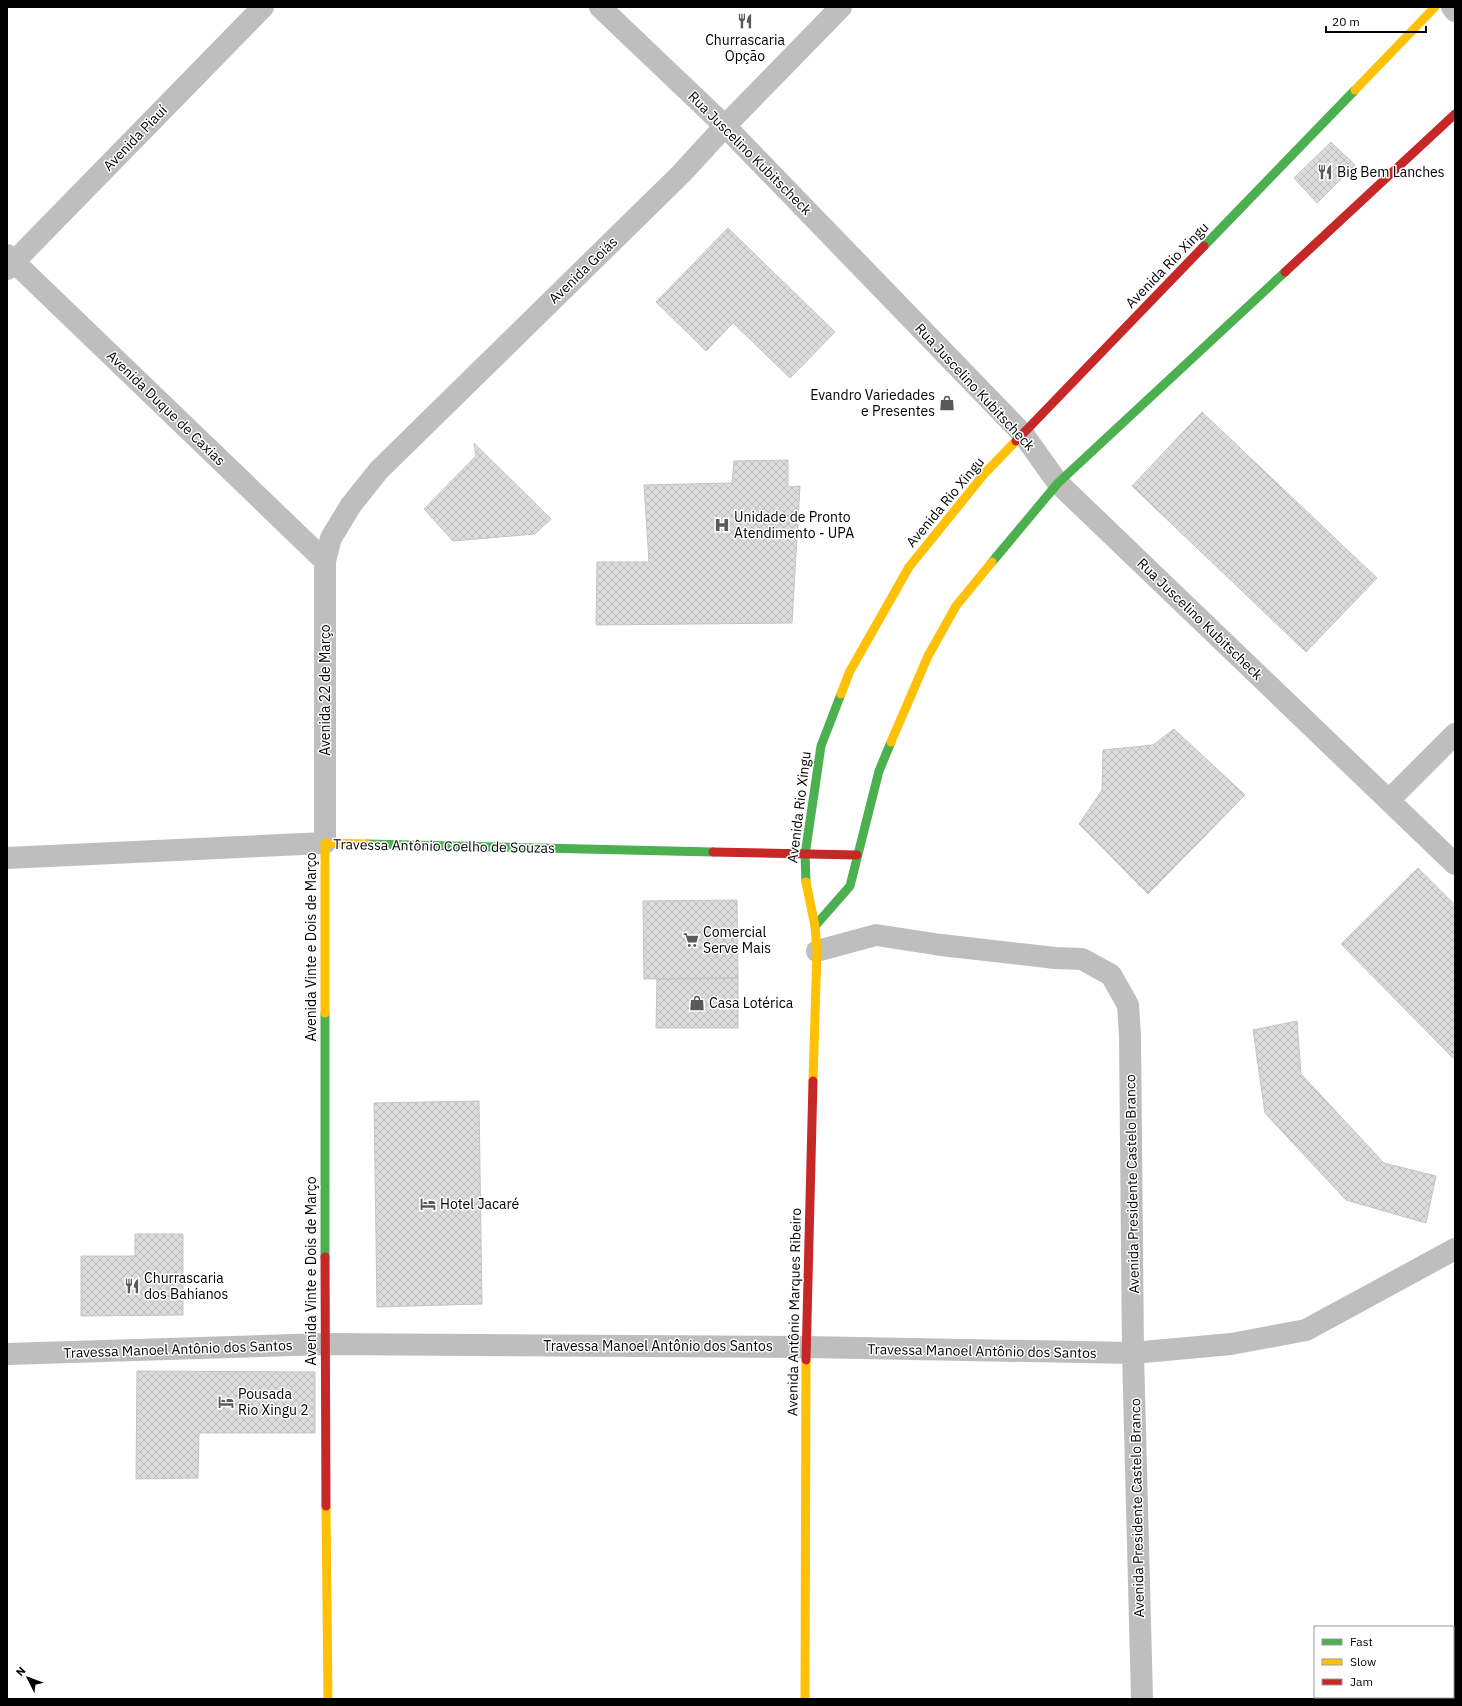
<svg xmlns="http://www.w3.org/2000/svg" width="1462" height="1706" font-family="'IBM Plex Sans',sans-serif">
<defs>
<pattern id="building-cross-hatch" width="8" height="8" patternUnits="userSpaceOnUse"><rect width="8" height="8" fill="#dcdcdc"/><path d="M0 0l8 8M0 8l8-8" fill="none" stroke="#bbb"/></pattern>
</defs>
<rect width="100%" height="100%" fill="#fff"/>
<path fill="url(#building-cross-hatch)" stroke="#c5c5c5" d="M1331,142L1355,165L1317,203L1294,178Z
M728,228L835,332L790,378L733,323L706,351L656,302Z
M1202,412L1377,578L1306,652L1132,486Z
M474,443L551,519L535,534L453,541L424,509L476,456Z
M788,460V487L800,486L792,623L596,625L597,562H649L644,485L732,483L734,461Z
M1174,729L1245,795L1148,894L1079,824L1102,790L1103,750L1153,745Z
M1418,868L1455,905V1060L1341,944Z
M737,900L738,978L644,979L643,901Z
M738,978V1028H656L657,979Z
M1297,1021L1301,1074L1384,1163L1436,1176L1426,1223L1346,1200L1265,1113L1253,1030Z
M479,1101L482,1304L377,1307L374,1103Z
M135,1234H183V1315L81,1316V1256H135Z
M137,1371L315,1372V1433H199L198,1478L136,1479Z"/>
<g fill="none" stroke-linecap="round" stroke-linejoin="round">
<path stroke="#bebebe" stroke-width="22" d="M600,7L725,126L1023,434L1058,483L1455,864
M1452,7L1455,11
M7,255L325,561
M7,269L263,7
M1389,800L1455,734
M7,858L325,843V561L331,538L351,505L379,470L681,174L725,126L841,7
M817,951L876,935L941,945L1055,958L1082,959L1111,975L1128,1005L1130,1035L1133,1353L1142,1699
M7,1354L325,1344L806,1347L1133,1353L1231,1344L1306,1330L1455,1249"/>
<path stroke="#4caf50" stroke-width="9" d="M1204,246L1355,90
M992,562L1058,483L1285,272
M367,844L713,852
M806,882L805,855L821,746L841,694
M815,926L850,886L879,771L891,742
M325,1013V1257"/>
<path stroke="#ffc107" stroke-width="9" d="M1355,90L1435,7
M841,694L850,671L909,567L985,473L1016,441
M891,742L928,656L956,606L992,562
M806,882L815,926L817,951L813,1081
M325,1013V843L367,844
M326,1506L328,1699
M805,1699L806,1360"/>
<path stroke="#c62828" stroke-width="9" d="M1285,272L1455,114
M1016,441L1204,246
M713,852L857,855
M325,1257L326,1506
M806,1360L813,1081"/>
</g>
<defs>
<symbol id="restaurant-bare" viewBox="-9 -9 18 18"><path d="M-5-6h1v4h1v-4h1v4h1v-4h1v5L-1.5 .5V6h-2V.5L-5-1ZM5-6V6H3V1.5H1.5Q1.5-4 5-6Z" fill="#595959" stroke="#fff" stroke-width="2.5" paint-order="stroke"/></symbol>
<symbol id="shop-bare" viewBox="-9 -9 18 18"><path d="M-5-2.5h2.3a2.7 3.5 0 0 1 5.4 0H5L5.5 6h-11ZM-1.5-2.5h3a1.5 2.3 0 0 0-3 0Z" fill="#595959" stroke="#fff" stroke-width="2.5" paint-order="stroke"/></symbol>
<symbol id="hospital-bare" viewBox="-9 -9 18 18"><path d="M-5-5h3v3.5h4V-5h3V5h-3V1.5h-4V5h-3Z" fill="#595959" stroke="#fff" stroke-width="2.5" paint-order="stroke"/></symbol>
<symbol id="supermarket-bare" viewBox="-9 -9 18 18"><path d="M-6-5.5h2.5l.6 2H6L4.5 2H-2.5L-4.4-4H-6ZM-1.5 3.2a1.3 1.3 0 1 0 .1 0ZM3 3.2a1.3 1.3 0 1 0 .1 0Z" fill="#595959" stroke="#fff" stroke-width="2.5" paint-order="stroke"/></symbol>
<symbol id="hotel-bare" viewBox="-9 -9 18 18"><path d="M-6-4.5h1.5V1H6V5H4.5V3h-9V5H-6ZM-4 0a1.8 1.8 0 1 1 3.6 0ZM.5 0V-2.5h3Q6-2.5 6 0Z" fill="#595959" stroke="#fff" stroke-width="2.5" paint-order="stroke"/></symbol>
</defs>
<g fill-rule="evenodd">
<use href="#restaurant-bare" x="734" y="10" width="22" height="22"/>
<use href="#restaurant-bare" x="1314" y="161" width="22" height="22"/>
<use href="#shop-bare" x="936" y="392" width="22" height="22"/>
<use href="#hospital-bare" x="711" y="514" width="22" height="22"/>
<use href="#supermarket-bare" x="680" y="929" width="22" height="22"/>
<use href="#shop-bare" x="686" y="992" width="22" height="22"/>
<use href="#hotel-bare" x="417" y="1193" width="22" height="22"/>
<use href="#restaurant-bare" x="121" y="1275" width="22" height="22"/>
<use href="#hotel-bare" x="215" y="1391" width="22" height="22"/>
</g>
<g text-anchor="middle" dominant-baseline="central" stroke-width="3" stroke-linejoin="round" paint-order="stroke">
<g font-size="14" fill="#000" stroke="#fff" text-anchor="start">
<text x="745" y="40" text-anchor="middle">Churrascaria<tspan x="745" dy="16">Opção</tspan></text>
<text x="1337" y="172">Big Bem Lanches</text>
<text x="935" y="395" text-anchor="end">Evandro Variedades<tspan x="935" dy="16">e Presentes</tspan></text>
<text x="734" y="517">Unidade de Pronto<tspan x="734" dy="16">Atendimento - UPA</tspan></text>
<text x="703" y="932">Comercial<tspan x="703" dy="16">Serve Mais</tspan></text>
<text x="709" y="1003">Casa Lotérica</text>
<text x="440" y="1204">Hotel Jacaré</text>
<text x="144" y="1278">Churrascaria<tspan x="144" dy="16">dos Bahianos</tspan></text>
<text x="238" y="1394">Pousada<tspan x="238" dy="16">Rio Xingu 2</tspan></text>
</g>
<g font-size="14" fill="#000" stroke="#fff">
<text transform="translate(135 138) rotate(-46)">Avenida Piauí</text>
<text transform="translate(750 153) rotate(45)">Rua Juscelino Kubitscheck</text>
<text transform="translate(1167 265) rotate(-46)">Avenida Rio Xingu</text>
<text transform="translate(583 270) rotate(-44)">Avenida Goiás</text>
<text transform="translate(975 387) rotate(47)">Rua Juscelino Kubitscheck</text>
<text transform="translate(166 408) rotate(44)">Avenida Duque de Caxias</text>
<text transform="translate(945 502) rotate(-50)">Avenida Rio Xingu</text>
<text transform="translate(1200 619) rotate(44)">Rua Juscelino Kubitscheck</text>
<text transform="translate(325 690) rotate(-90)">Avenida 22 de Março</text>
<text transform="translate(799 807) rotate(-83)">Avenida Rio Xingu</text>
<text transform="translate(444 846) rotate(1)">Travessa Antônio Coelho de Souzas</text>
<text transform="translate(311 947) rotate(-90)">Avenida Vinte e Dois de Março</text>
<text transform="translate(1132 1184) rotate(-91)">Avenida Presidente Castelo Branco</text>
<text transform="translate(311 1271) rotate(-90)">Avenida Vinte e Dois de Março</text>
<text transform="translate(794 1312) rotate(-89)">Avenida Antônio Marques Ribeiro</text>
<text x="658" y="1346">Travessa Manoel Antônio dos Santos</text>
<text transform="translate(178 1349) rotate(-2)">Travessa Manoel Antônio dos Santos</text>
<text transform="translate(982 1351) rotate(1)">Travessa Manoel Antônio dos Santos</text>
<text transform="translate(1137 1508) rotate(-91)">Avenida Presidente Castelo Branco</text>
</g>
</g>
<rect width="1462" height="1706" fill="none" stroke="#000000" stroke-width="16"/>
<rect x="1314" y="1626" width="140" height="72" fill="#ffffff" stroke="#999999"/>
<rect x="1322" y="1639" width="20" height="6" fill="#4caf50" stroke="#999999"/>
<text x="1350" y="1646" font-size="12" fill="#000000">Fast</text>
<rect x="1322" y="1659" width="20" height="6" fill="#ffc107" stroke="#999999"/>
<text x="1350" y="1666" font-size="12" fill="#000000">Slow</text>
<rect x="1322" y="1679" width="20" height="6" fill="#c62828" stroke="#999999"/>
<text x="1350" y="1686" font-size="12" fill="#000000">Jam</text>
<g transform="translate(28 1678) rotate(312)" stroke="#ffffff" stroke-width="3" paint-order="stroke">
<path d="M0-3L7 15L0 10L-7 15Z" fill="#000000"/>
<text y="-6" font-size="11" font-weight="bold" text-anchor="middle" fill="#000000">N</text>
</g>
<path d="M1326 26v6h100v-6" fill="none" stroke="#000000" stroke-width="2"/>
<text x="1332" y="26" font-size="12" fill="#000000" stroke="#ffffff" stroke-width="3" paint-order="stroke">20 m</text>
</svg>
